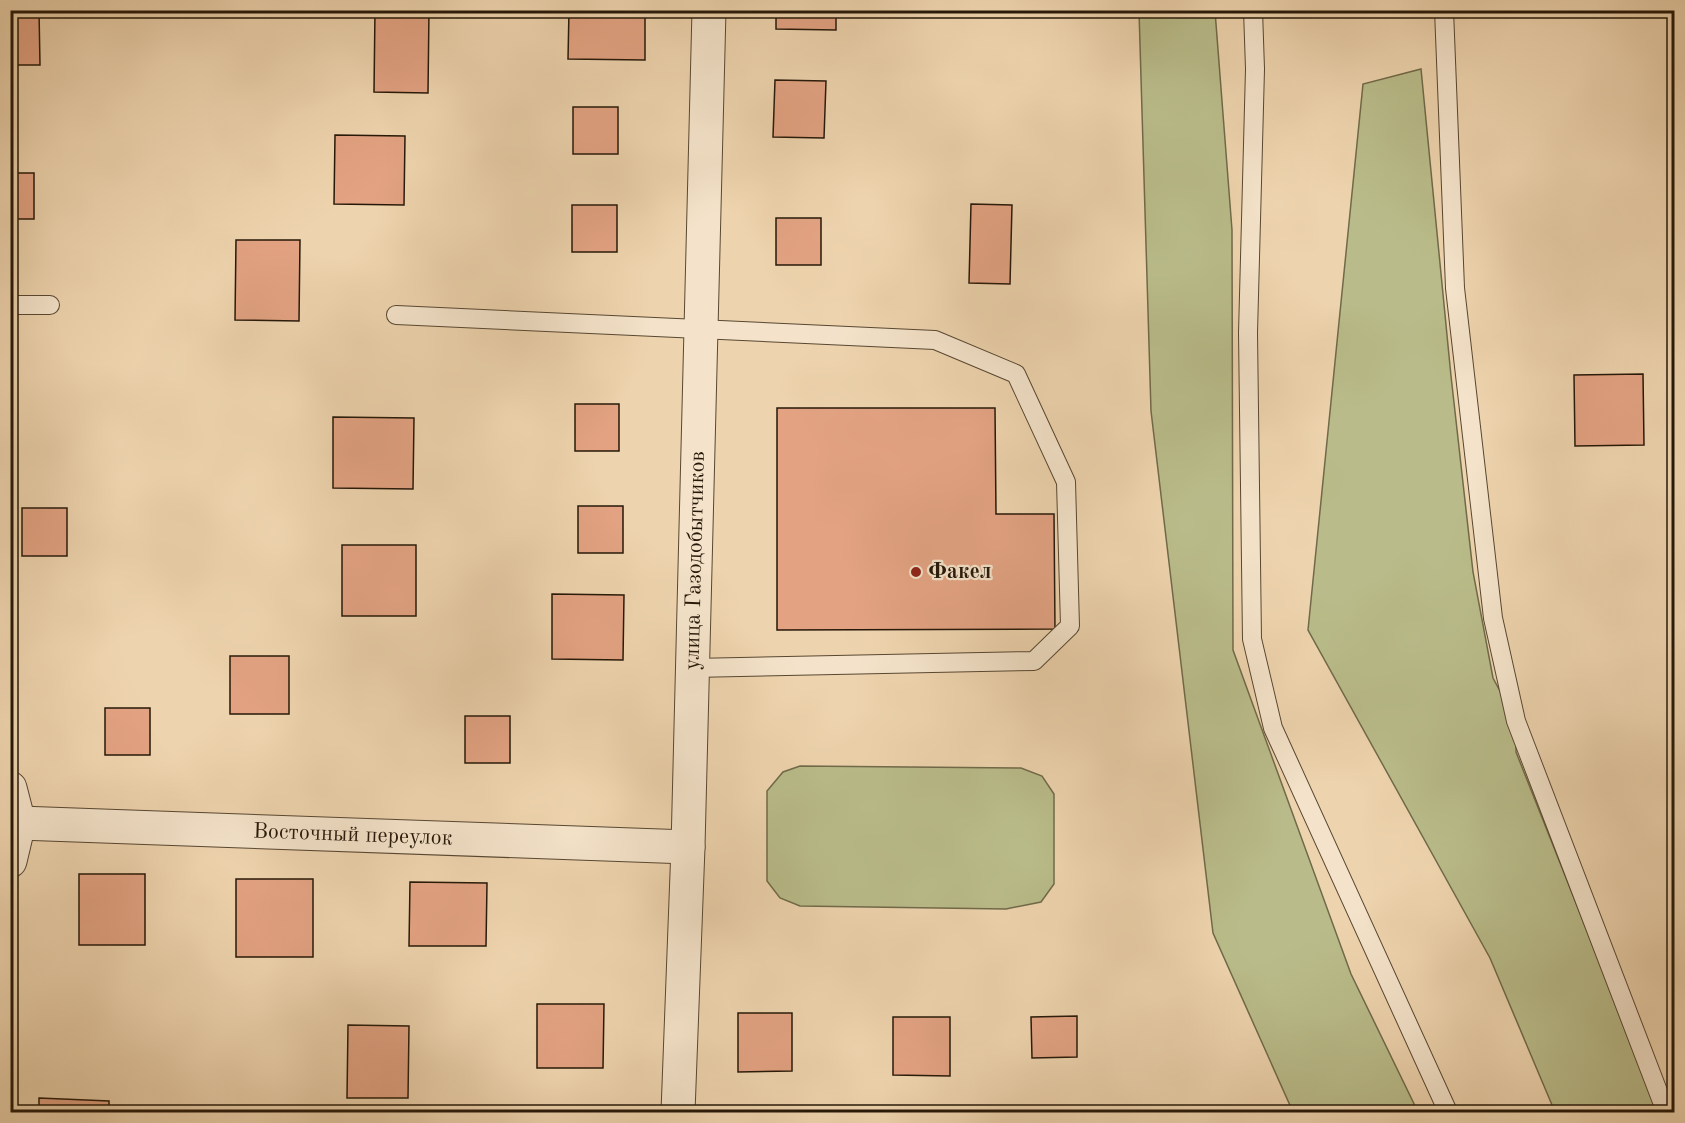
<svg xmlns="http://www.w3.org/2000/svg" width="1685" height="1123" font-family="'Old Standard TT',serif">
<rect width="100%" height="100%" fill="#eed4ae"/>
<filter id="stains"><feTurbulence type="fractalNoise" baseFrequency=".00333" numOctaves="4"/><feColorMatrix values="0 0 0 0 .2 0 0 0 0 .09 0 0 0 0 .02 0 0 0 .5 -.17"/></filter>
<radialGradient id="worn" r=".72"><stop offset=".6" stop-color="#630" stop-opacity="0"/><stop offset="1" stop-color="#630" stop-opacity=".3"/></radialGradient>
<path fill="#b9bc8a" stroke="#706a4a" stroke-width="1.5" d="M1139,11H1215L1232,230L1233,650L1351,974L1418,1112H1293L1213,933L1151,411Z
M1421,69L1451,376L1473,572L1493,678L1516,721V752L1659,1112H1555L1490,958L1308,630L1363,84Z
M800,766L1021,768L1042,776L1054,794V884L1041,902L1006,909L800,906L780,898L767,881V791L783,772Z"/>
<path fill="#e3a383" stroke="#261809" stroke-width="1.5" d="M10,10H39L40,65H10Z
M375,10H429L428,93L374,92Z
M569,10H645V60L568,59Z
M776,10H836V30L776,29Z
M775,80L826,81L824,138L773,137Z
M573,107H618V154H573Z
M335,135L405,136L404,205L334,204Z
M10,173H34V219H10Z
M971,204L1012,205L1010,284L969,283Z
M572,205H617V252H572Z
M776,218H821V265H776Z
M236,240H300L299,321L235,320Z
M1643,374L1644,445L1575,446L1574,375Z
M575,404H619V451H575Z
M777,408H995L996,514H1054L1055,629L777,630Z
M333,417L414,418L413,489L333,488Z
M578,506H623V553H578Z
M22,508H67V556H22Z
M342,545H416V616H342Z
M552,594L624,595L623,660L552,659Z
M230,656H289V714H230Z
M105,708H150V755H105Z
M465,716H510V763H465Z
M79,874H145V945H79Z
M236,879H313V957H236Z
M410,882L487,883L486,946H409Z
M537,1004H604L603,1068H537Z
M738,1013H792V1071L738,1072Z
M1077,1016V1057L1032,1058L1031,1017Z
M893,1017H950V1076L893,1075Z
M348,1025L409,1026L408,1098H347Z
M39,1098L109,1101V1112H39Z"/>
<g fill="none" stroke-linecap="round" stroke-linejoin="round">
<defs>
<path id="service" d="M1253,10L1255,69L1248,333L1252,639L1273,728L1448,1112
M1444,10L1455,288L1493,618L1516,721L1666,1112
M10,305H50
M396,315L935,340L1016,374L1066,482L1070,626L1034,661L692,668"/>
<path id="minor" d="M678,1112L688,847"/>
<g id="tertiary">
<path d="M10,788L19,823L10,861"/>
<path id="s1" d="M19,823L688,847L709,10"/>
</g>
</defs>
<use href="#service" stroke="#584732" stroke-width="20"/>
<use href="#minor" stroke="#584732" stroke-width="35"/>
<use href="#tertiary" stroke="#584732" stroke-width="35"/>
<use href="#service" stroke="#f4e3ca" stroke-width="18"/>
<use href="#minor" stroke="#f4e3ca" stroke-width="33"/>
<use href="#tertiary" stroke="#f4e3ca" stroke-width="33"/>
</g>
<circle fill="#8f2418" stroke="#f4e3ca" stroke-width="2" cx="916" cy="572" r="6"/>
<g text-anchor="middle" dominant-baseline="central" stroke-width="4.5" stroke-linejoin="round" paint-order="stroke">
<g font-size="22" fill="#261809" stroke="#f4e3ca">
<text stroke="none"><textPath href="#s1" startOffset="956">улица Газодобытчиков</textPath></text>
<text stroke="none"><textPath href="#s1" startOffset="334">Восточный переулок</textPath></text>
</g>
<g font-size="22" font-weight="bold" fill="#261809" stroke="#f4e3ca" text-anchor="start">
<text x="928" y="572">Факел</text>
</g>
</g>
<rect width="1685" height="1123" fill="none" stroke="#eed4ae" stroke-width="36"/>
<rect x="12" y="12" width="1661" height="1099" fill="none" stroke="#261809" stroke-width="3"/>
<rect x="18" y="18" width="1649" height="1087" fill="none" stroke="#261809" stroke-width="1.5"/>
<rect width="100%" height="100%" filter="url(#stains)"/>
<rect width="100%" height="100%" fill="url(#worn)"/>
</svg>
